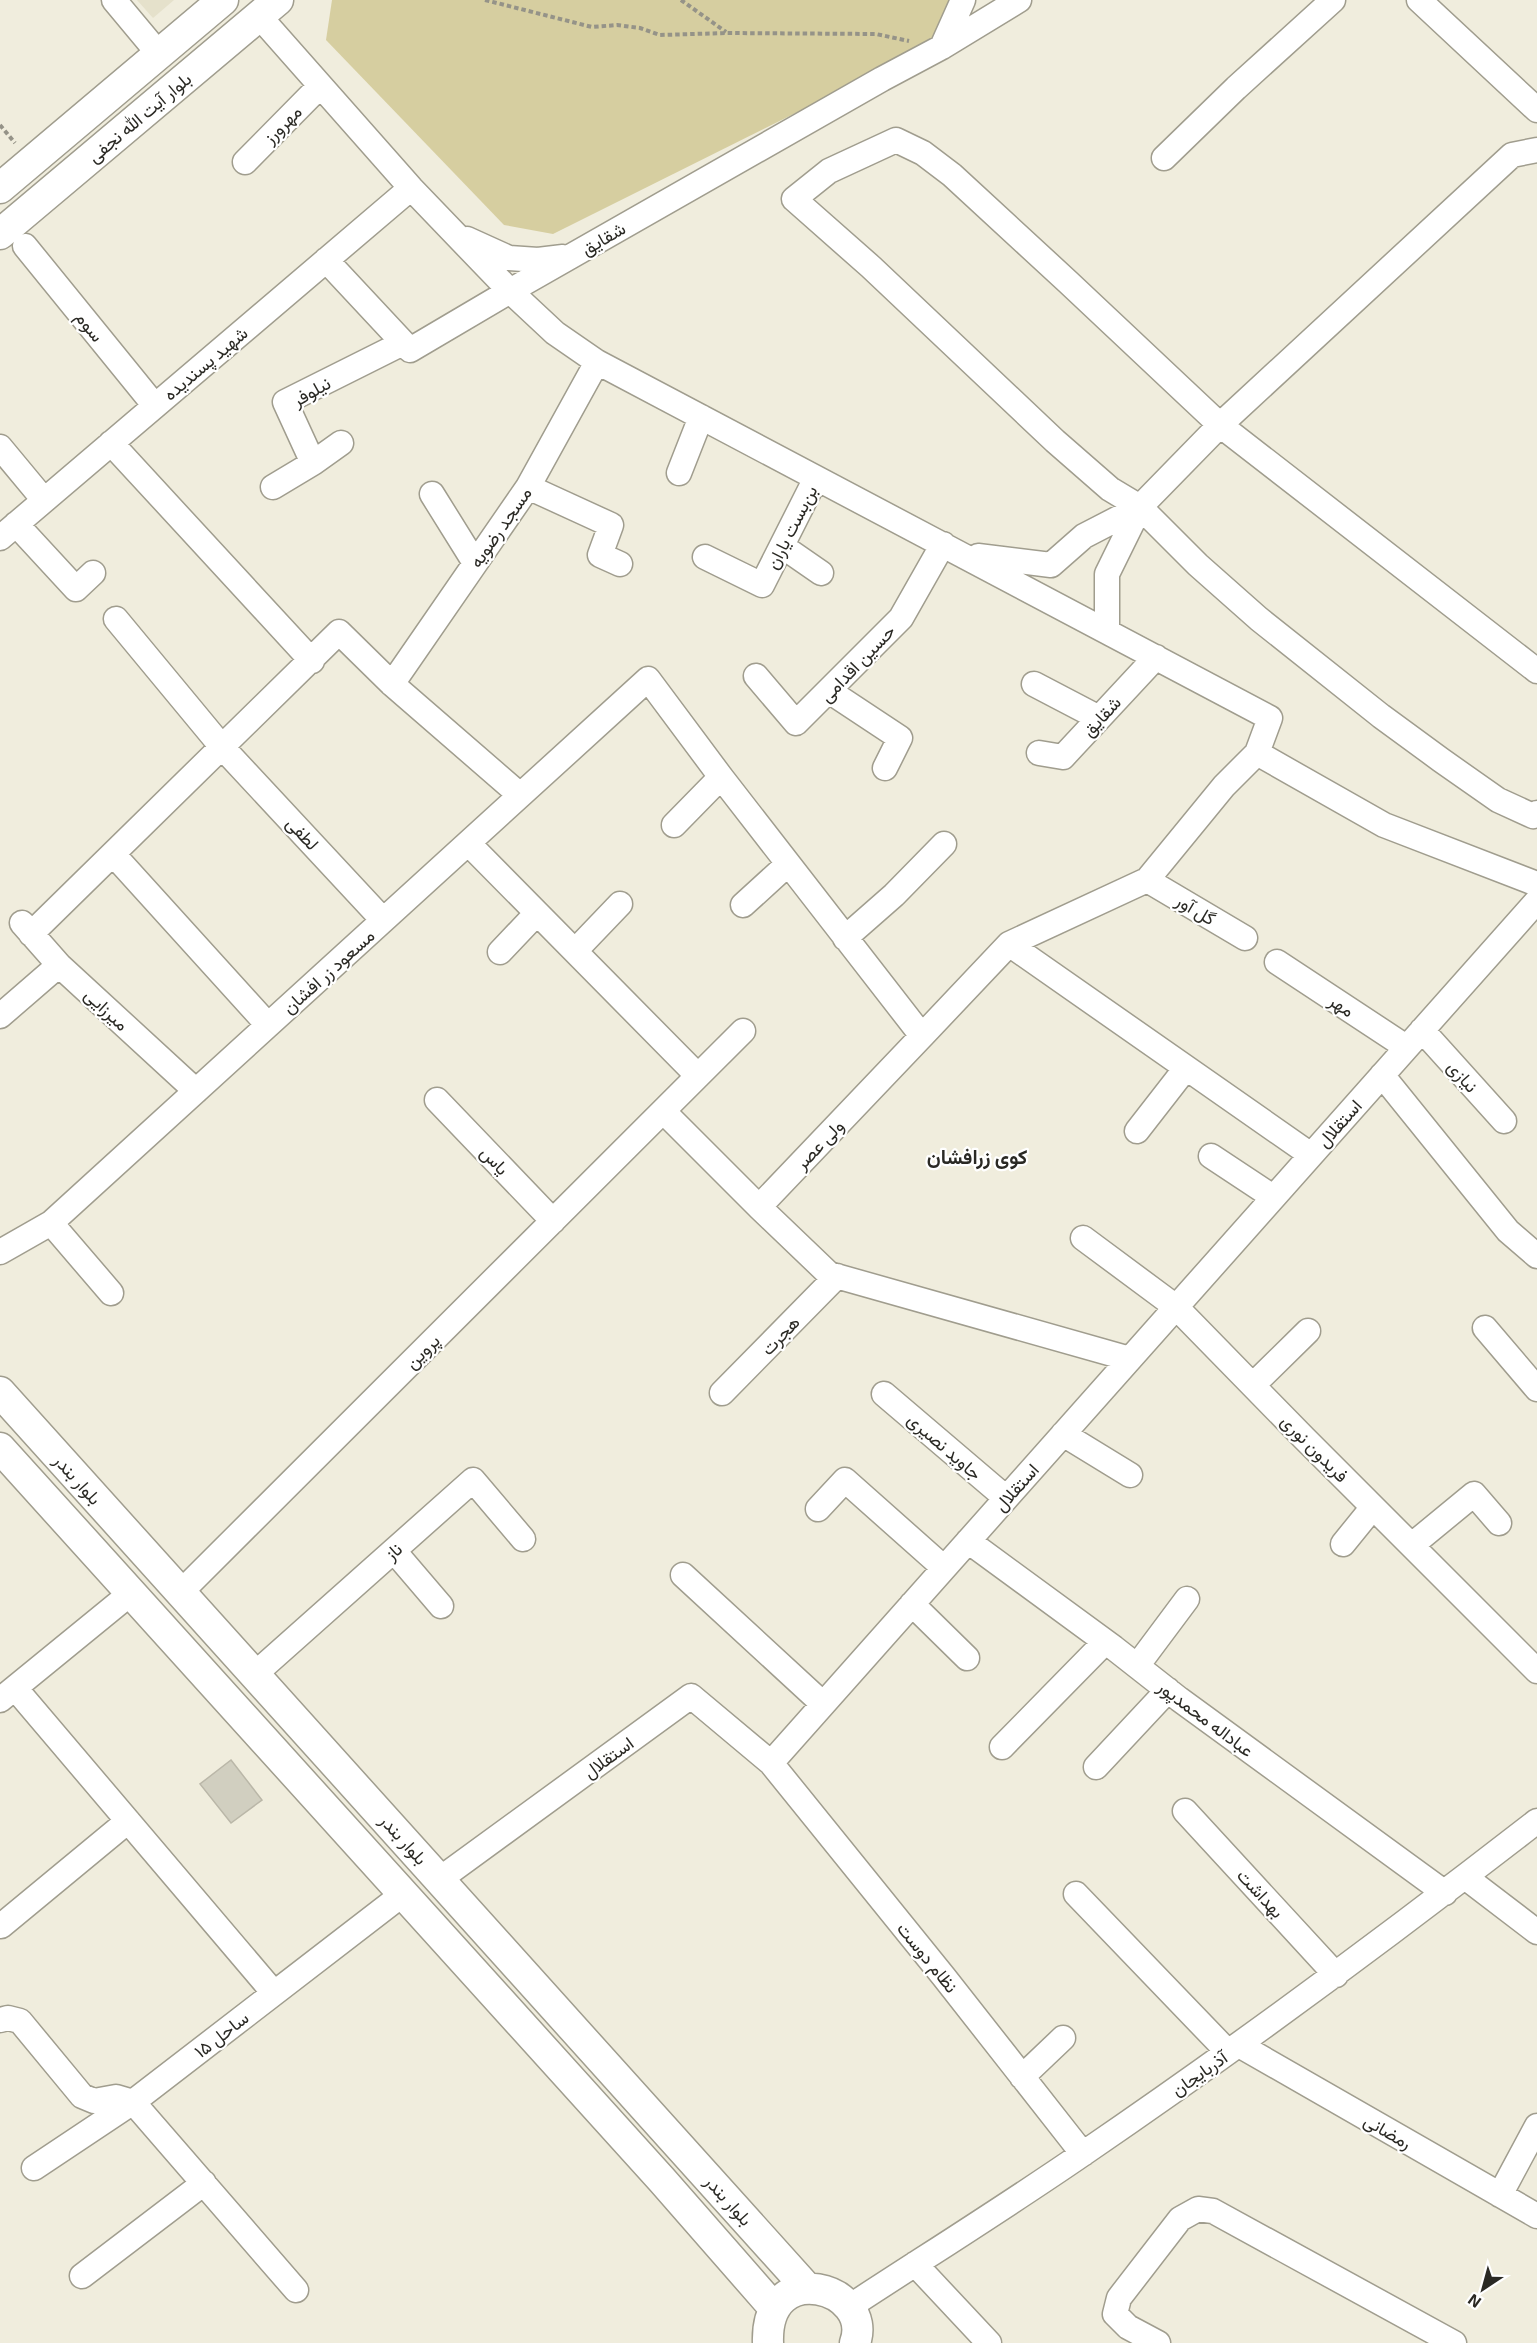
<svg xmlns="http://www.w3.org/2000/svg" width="1537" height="2343" font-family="'Exo 2',Vazirmatn,sans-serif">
<rect width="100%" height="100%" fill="#f0eddd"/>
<path fill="#e5e1cb" d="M137,0H174L153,18Z"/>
<path fill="#d6cea0" d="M332,0H956L932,45L553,234L504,225L326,40Z"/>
<path fill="#d1cfc0" stroke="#bab7a8" stroke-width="1.5" d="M231,1760L262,1800L231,1823L200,1784Z"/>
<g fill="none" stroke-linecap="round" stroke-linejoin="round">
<defs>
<path id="minor" d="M114,0L159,54
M1419,0L1537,110
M259,16L411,188L510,291L882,79L942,47L1019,0
M942,47L963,0
M1537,150L1512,155L1220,425L1537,671
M1164,158L1236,88L1333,0
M245,162L320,86
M467,239L509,258L538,260L563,257
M25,246L155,406
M326,260L410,350L510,291L555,333L597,362L1270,718L1257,753L1384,825L1537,884
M111,443L312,661
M0,447L44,500
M313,463L341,443
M679,473L701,417
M273,487L313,463L285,402L403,343
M528,487L611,525L600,555L620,564
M432,494L475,563
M1140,507L1220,425L1068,282L952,175L923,153L896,140L829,171L794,199L871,267L1055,441L1110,489L1140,507L1198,565L1259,619L1381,716L1441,760L1498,800L1533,816L1537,813
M16,524L76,589L93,573
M0,538L411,188
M782,546L821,573
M978,556L1051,565L1084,536L1140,507L1107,574V631
M705,557L762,585L816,478
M116,619L222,747L383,920
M756,676L796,723L901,618L943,544
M392,684L528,487L597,362
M1034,684L1099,718
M829,691L900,738L885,768
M1039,753L1063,757L1156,657
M674,825L721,777
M468,843L698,1076
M113,854L268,1025
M1147,880L1245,938
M743,905L788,864
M22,923L59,965L196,1091
M31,934L339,632L392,684L520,795
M845,938L894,895L944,844
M1009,944L1311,1155
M575,951L620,904
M500,952L537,913
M1277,962L1406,1047
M0,1016L59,965
M1422,1030L1504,1121
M922,1036L1009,944L1147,880L1224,786L1257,753
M1382,1075L1508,1231L1537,1256
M437,1100L553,1221
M1137,1131L1186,1068
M1211,1156L1273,1197
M759,1207L829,1274L1130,1359
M51,1223L111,1293
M1083,1238L1176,1307L1304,1438L1537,1671
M0,1252L51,1223L648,679L721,777L922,1036L759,1207L663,1111
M1485,1328L1537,1389
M1253,1385L1308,1331
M722,1393L837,1276
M884,1394L1006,1498
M1063,1434L1130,1475
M818,1509L845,1480L944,1568
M968,1541L1114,1648L1179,1699L1445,1893
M1343,1544L1373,1507
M1412,1545L1474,1494L1499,1523
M394,1551L441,1606
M683,1575L823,1704
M181,1592L743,1031
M912,1604L967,1658
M1137,1666L1187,1599
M255,1674L473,1480L523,1539
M15,1688L274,1993
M0,1700L131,1593
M1002,1747L1105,1642
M771,1763L1537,901
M1096,1767L1168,1690
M1185,1811L1336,1975
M1465,1877L1537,1932
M440,1879L691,1696L771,1763L944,1977L1083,2154
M1076,1894L1228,2052
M1,1926L128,1821
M0,2020L8,2018L20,2021L82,2096L94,2101L116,2097L133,2102L296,2290
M1239,2045L1537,2216
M1022,2077L1063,2038
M34,2168L133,2102L403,1894
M1500,2195L1537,2126
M915,2264L989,2343
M82,2276L204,2183
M849,2307C927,2256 1007,2206 1084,2153C1239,2047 1389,1936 1537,1821
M1158,2343L1128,2327L1115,2314L1119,2298L1180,2219L1198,2209L1213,2211L1454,2343"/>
<path id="major" d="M0,188L223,0
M0,234L278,0
M0,1392L807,2288
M0,1448L662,2180L774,2308
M768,2343C765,2255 875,2288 855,2343"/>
</defs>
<use href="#minor" stroke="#a09d8e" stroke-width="27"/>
<use href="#major" stroke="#a09d8e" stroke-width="33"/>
<path stroke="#959388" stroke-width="4" stroke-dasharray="4.5 3" stroke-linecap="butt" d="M485,0L592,27L617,25L640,28L660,35L726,33L876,34L909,41
M681,0L726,32
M0,125L15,143"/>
<use href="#minor" stroke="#fff" stroke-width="24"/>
<use href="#major" stroke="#fff" stroke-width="30"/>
</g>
<g text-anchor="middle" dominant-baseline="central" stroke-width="4.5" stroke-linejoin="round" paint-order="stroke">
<g font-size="18" fill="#2a2924" stroke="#fff">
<text transform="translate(139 117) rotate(-40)">بلوار آیت الله نجفی</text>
<text transform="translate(282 124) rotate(-45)">مهرورز</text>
<text transform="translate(603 238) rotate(-30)">شقایق</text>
<text transform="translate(90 326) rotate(51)">سوم</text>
<text transform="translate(205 363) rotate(-40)">شهید پسندیده</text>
<text transform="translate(311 391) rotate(-30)">نیلوفر</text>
<text transform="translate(500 527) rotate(-55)">مسجد رضویه</text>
<text transform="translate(791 527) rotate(-63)">بن‌بست یاران</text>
<text transform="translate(857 663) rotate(-46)">حسین اقدامی</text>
<text transform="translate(1101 716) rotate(-47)">شقایق</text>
<text transform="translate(303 833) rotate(47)">لطفی</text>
<text transform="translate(1196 909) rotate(31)">گل آور</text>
<text transform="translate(328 971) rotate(-42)">مسعود زر افشان</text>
<text transform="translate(1342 1005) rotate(34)">مهر</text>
<text transform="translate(107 1009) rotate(43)">میرزایی</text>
<text transform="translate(1463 1076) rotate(48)">نیازی</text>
<text transform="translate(1339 1123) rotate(-48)">استقلال</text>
<text transform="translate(819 1144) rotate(-46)">ولی عصر</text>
<text transform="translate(495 1160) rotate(46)">یاس</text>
<text transform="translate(780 1335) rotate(-46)">هجرت</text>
<text transform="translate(422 1351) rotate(-45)">پروین</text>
<text transform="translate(945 1446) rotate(41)">جاوید نصیری</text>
<text transform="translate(1315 1448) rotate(45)">فریدون نوری</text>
<text transform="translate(78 1479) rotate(48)">بلوار بندر</text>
<text transform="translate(1016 1487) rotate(-48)">استقلال</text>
<text transform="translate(393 1551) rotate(-42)">ناز</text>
<text transform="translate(1206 1718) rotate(37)">عباداله محمدپور</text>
<text transform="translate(608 1757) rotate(-36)">استقلال</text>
<text transform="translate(404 1839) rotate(48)">بلوار بندر</text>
<text transform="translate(1261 1893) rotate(47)">بهداشت</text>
<text transform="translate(928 1957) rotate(51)">نظام دوست</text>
<text transform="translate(221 2034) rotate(-38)">ساحل ۱۵</text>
<text transform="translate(1199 2073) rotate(-35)">آذربایجان</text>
<text transform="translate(1388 2131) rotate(30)">رمضانی</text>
<text transform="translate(729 2200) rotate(48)">بلوار بندر</text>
</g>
<g font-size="20" font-weight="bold" fill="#2a2924" stroke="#fff">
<text x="977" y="1156">کوی زرافشان</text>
</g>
</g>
<g transform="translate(1483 2289) rotate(216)" stroke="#ffffff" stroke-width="4.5" paint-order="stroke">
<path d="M0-4.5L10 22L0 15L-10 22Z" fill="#2a2924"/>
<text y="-9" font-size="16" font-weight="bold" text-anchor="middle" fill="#2a2924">N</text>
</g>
</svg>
